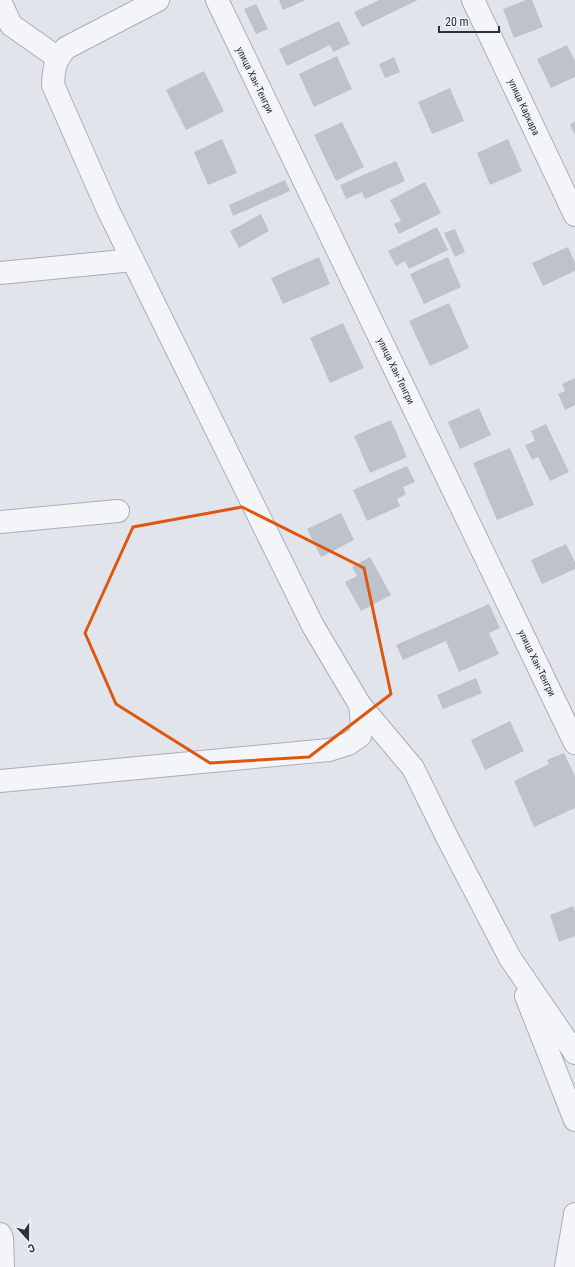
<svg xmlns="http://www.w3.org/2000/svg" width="575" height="1267" font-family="'Roboto Condensed',sans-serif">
<rect width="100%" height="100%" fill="#e1e4ea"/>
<path fill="#bec2cd" d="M279,0H306L283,10Z
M379,0H418L362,27L354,12Z
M526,0H532L543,27L514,38L503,9Z
M256,4L268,29L256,34L244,9Z
M339,21L350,44L333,52L330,45L287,66L279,49Z
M567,45L575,61V77L551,88L537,59Z
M337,56L352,89L314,107L299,74Z
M394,57L400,72L385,78L379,64Z
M204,71L224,111L186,130L166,90Z
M450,88L464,121L432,134L418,102Z
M575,121V135L570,124Z
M342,122L364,167L336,181L314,135Z
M222,139L237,173L208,185L194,152Z
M508,139L522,171L490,185L477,153Z
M396,161L405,181L365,199L362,192L346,199L340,185Z
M285,180L290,191L233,216L229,205Z
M425,182L441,213L399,234L394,224L401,221L390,200Z
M261,214L269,231L239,248L230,231Z
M437,227L448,250L409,269L405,261L396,266L388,251Z
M455,229L465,252L455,257L444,233Z
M568,247L575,263V271L543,286L532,263Z
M319,257L330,284L283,304L271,278Z
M448,257L461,287L424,304L410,274Z
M449,303L469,348L430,366L409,321Z
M343,323L364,368L330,383L310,338Z
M575,378V405L565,410L558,394L565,391L562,384Z
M479,408L491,435L460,449L448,422Z
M391,420L407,457L370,473L354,436Z
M546,424L569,472L550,481L538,457L532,460L525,445L535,441L531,431Z
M510,448L534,505L497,520L473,463Z
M407,466L415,482L403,487L406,494L397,499L400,506L367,521L353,490Z
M341,513L354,540L321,557L307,529Z
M566,544L575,562V569L542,584L531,560Z
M370,557L391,595L361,611L345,582L357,576L352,567Z
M489,604L500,628L489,633L499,654L459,672L446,641L403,660L396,645Z
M476,678L482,693L443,709L437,695Z
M510,721L524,751L485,770L471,740Z
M564,753L575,776V808L534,827L514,781L549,764L547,760Z
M573,906L575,911V936L559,942L550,915Z"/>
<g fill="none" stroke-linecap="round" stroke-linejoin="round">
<defs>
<path id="minor" d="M217,0L575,743
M473,0L575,215
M0,1L11,25L58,58
M0,273L133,260
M0,522L118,511
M360,705L413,768L448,839L510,958L575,1053
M0,781L329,750L348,744L360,736L362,723L360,705L313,626L108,210L53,85C54,68 54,62 66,48L158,0
M526,996L575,1120
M0,1234L2,1238L3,1267
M566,1267L575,1214"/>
</defs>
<use href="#minor" stroke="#aaaeb8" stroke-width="24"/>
<use href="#minor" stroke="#f4f5f8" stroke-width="22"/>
</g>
<path fill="none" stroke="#de570f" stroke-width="3" stroke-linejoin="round" d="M242,507L364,568L391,694L309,757L210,763L116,704L85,633L133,527Z"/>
<g text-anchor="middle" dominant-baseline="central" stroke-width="3.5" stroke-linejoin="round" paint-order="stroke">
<g font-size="10" fill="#293042" stroke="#f0f3f7">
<text transform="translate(255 80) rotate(64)">улица Хан-Тенгри</text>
<text transform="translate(524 107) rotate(65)">улица Каркара</text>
<text transform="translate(396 371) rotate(64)">улица Хан-Тенгри</text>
<text transform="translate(537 663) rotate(64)">улица Хан-Тенгри</text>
</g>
</g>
<g transform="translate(28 1239) rotate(159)" stroke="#f0f3f7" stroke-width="3" paint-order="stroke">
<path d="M0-3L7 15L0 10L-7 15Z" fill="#293042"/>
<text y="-6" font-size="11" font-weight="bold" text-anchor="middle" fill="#293042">С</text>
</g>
<path d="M439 26v6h60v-6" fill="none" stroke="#293042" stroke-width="2"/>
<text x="445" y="26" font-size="12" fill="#293042" stroke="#f0f3f7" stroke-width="3" paint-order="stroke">20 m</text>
</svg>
